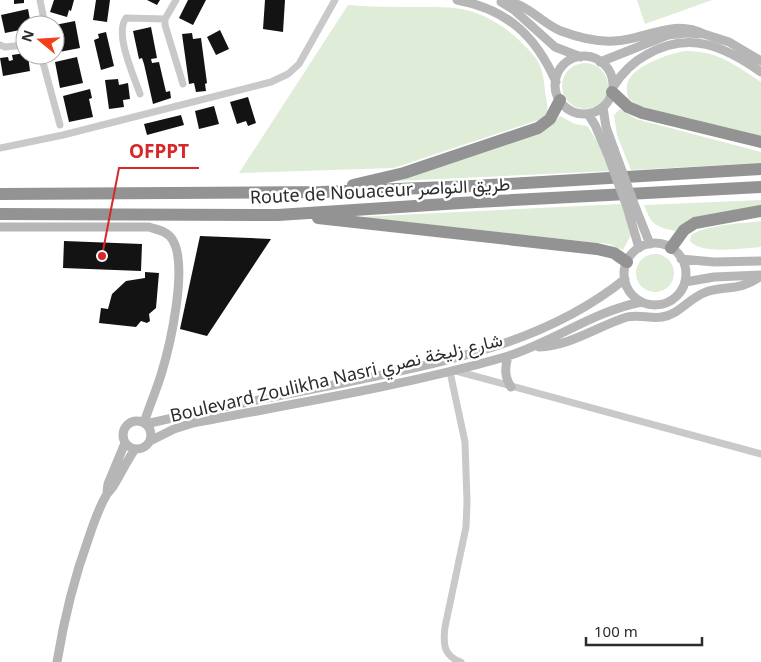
<svg xmlns="http://www.w3.org/2000/svg" width="761" height="662" font-family="'Noto Sans',Vazirmatn,sans-serif">
<rect width="100%" height="100%" fill="#fff"/>
<path fill="#deecd8" d="M637,0H712L645,24Z
M348,5C371,7 393,7 416,7C435,7 455,6 473,12C491,18 508,29 521,42C539,60 543,65 545,91C546,104 553,113 538,120L394,168L239,173Z
M686,51C718,51 735,65 761,82V139L639,106L628,98C627,93 626,87 628,82C633,66 670,53 686,51Z
M562 86a23 23 0 1 1 46 0a23 23 0 1 1-46 0Z
M620,109L636,119L761,152V163L631,170L617,135L614,115Z
M560,116L575,124L587,126L590,130L599,145L609,171L396,181L552,125Z
M761,200V207L682,224L675,231C654,226 652,225 644,205Z
M621,204L631,226V235L623,250L609,244L358,217Z
M761,221V247C744,248 701,255 690,241L691,235C710,224 739,224 761,221Z
M636 273a19 19 0 1 1 38 0a19 19 0 1 1-38 0Z"/>
<path fill="#131313" d="M14,0H24V3L14,4Z
M54,0H74L71,11L69,10L67,17L50,12Z
M96,0H110L107,22L93,20Z
M147,0H160L157,5Z
M188,0H206L193,25L179,18Z
M265,0H285L283,32L263,29Z
M28,9L31,25H25V29L5,33L1,15Z
M75,21L80,48L59,52L55,25Z
M151,27L157,58L151,59L152,63L159,62L166,92L170,91L171,98L153,104L144,64L142,58L139,59L133,31Z
M220,30L229,49L216,55L207,37Z
M106,32L114,66L101,70L94,40L99,38L98,34Z
M192,33L193,39L201,38L207,83L205,84L206,91L196,92L194,83L189,84L182,34Z
M25,53V55H28L30,71L3,76L0,58L8,57L9,61L13,60L12,55Z
M77,57L83,83L60,88L55,62Z
M118,79L119,85L128,83L130,99L123,100L124,107L109,109L105,80Z
M90,89L92,98L89,99L93,117L69,122L63,96Z
M248,97L256,123L248,126L246,121L237,124L230,102Z
M214,106L219,124L199,129L195,111Z
M181,115L184,125L147,135L144,124Z
M200,236L271,239L207,336L180,329Z
M64,241L142,244L141,271L63,268Z
M145,272L159,273L156,308L149,314L150,321L147,323L141,321L136,327L99,323L101,308L108,309L112,294L126,281L145,278Z"/>
<g fill="none" stroke-linecap="round" stroke-linejoin="round">
<path stroke="#c9c9c9" stroke-width="7" d="M40,0L45,25
M176,0L165,19V25L183,84
M0,45L5,47L25,45
M41,55L60,125
M140,94C134,76 114,34 126,18L165,19
M0,148L63,135L271,82L288,74L299,64L335,0
M456,371L761,454
M450,372L465,442L467,502L466,527L445,627C443,643 443,656 461,662"/>
<path stroke="#b6b6b6" stroke-width="9" d="M457,0C507,9 536,36 556,82
M501,2C526,0 540,23 561,31C577,37 597,42 614,41C646,40 672,18 704,34
M501,2L514,10L555,47L581,57
M555 85a29 29 0 1 1 58 0a29 29 0 1 1-58 0Z
M600,62L668,35L686,33L704,34L729,42L761,61
M613,87C622,73 631,63 646,55C689,30 724,46 761,72
M603,108L606,127L614,149
M588,114L595,125L607,153
M627,207L639,248
M636,209L650,244
M0,227H149C158,230 167,231 172,239C189,264 170,346 161,375C156,391 149,407 144,423
M624 274a31 31 0 1 1 62 0a31 31 0 1 1-62 0Z
M681,259L714,262L761,261
M685,282L714,277L761,275
M539,347C570,346 598,326 627,317C639,314 650,319 662,317C680,314 689,298 706,292C727,285 739,292 761,276
M508,356C505,368 504,376 511,387
M123 435a14 14 0 1 1 28 0a14 14 0 1 1-28 0Z
M146,424C217,407 290,394 362,379C456,359 548,341 625,279
M150,441L174,429L193,423C297,403 403,386 505,357C552,343 593,311 642,302
M107,492L108,484L125,443
M57,662C64,619 74,578 89,537C94,522 99,507 107,494C109,491 112,489 114,485C121,473 127,461 135,449"/>
<path stroke="#939393" stroke-width="12" d="M612,92L628,107L642,113L761,142
M353,185L404,173L538,128L550,119L560,100
M0,194L321,192L473,186L761,169
M0,214L278,215L476,202L761,187
M318,218L597,249L614,253L627,262
M671,248L684,230L695,223L761,211"/>
<path stroke="#b6b6b6" stroke-width="9" d="M614,149L636,209
M607,153L627,207"/>
</g>
<g text-anchor="middle" dominant-baseline="central" stroke-width="5" stroke-linejoin="round" paint-order="stroke">
<g font-size="18" fill="#2c2c2c" stroke="#fff">
<text transform="translate(380 190) rotate(-3)">Route de Nouaceur طريق النواصر</text>
<text transform="translate(336 377) rotate(-13)">Boulevard Zoulikha Nasri شارع زليخة نصري</text>
</g>
</g>
<path fill="none" stroke="#d62828" stroke-width="2" d="M102 256L119 168H199"/>
<circle fill="#d62828" stroke="#fff" stroke-width="2" cx="102" cy="256" r="5"/>
<g font-size="19" text-anchor="middle" font-weight="bold" fill="#d62828" stroke="#fff" stroke-width="5" stroke-linejoin="round" paint-order="stroke">
<text x="159" y="158">OFPPT</text>
</g>
<g transform="translate(40 40) rotate(288)"><circle r="24" fill="#ffffff" stroke="#ababab"/>
<path d="M0-4L9 19L0 12L-9 19Z" fill="#f43f1d"/>
<text y="-8" font-size="14" font-weight="bold" text-anchor="middle" fill="#2c2c2c">N</text>
</g>
<path d="M586 637v8h116v-8" fill="none" stroke="#2c2c2c" stroke-width="2.5"/>
<text x="594" y="637" font-size="15" fill="#2c2c2c" stroke="#ffffff" stroke-width="4" paint-order="stroke">100 m</text>
</svg>
